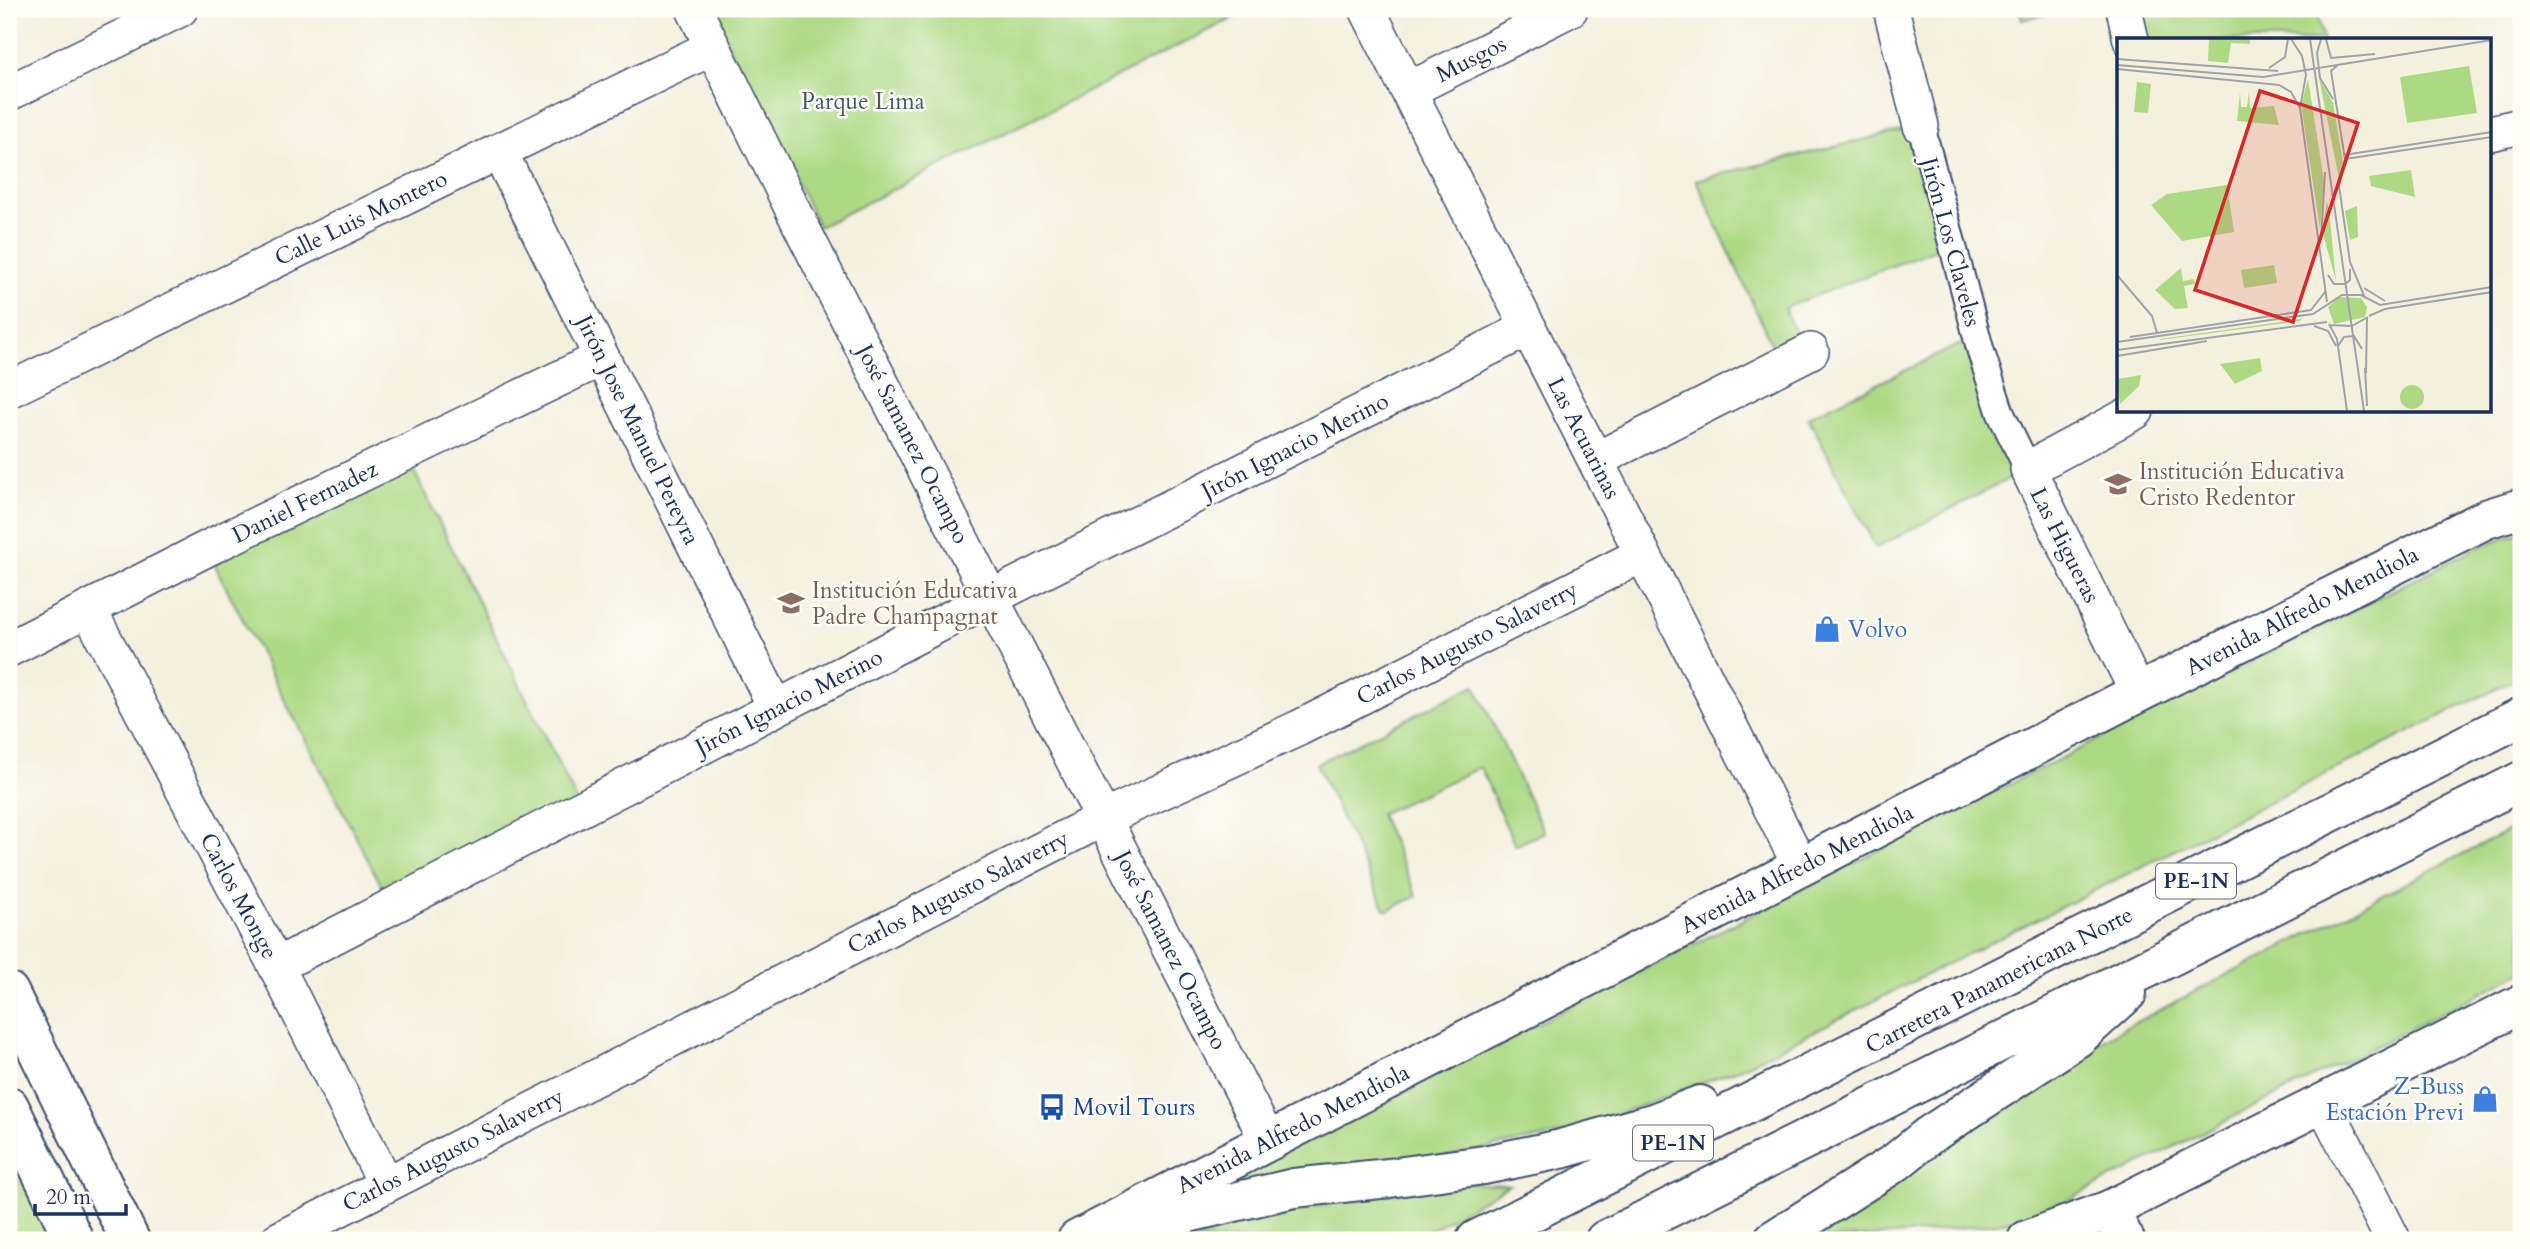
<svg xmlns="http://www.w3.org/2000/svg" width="2530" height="1249" font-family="Cardo,serif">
<rect width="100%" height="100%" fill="#fdfcf7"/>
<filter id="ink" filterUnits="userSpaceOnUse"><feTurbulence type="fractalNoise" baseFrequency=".0143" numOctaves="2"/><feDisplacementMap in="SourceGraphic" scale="14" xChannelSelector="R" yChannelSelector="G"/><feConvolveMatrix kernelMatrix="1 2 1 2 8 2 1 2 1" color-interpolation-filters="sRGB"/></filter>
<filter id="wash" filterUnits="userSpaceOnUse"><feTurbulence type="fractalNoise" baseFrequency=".00686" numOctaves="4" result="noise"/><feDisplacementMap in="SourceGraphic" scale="28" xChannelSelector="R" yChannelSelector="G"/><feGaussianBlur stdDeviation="1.57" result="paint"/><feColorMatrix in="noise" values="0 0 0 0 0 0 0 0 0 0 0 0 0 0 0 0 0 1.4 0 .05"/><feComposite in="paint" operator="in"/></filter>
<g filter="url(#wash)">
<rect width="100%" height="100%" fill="#f5f0de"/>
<path fill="#add984" stroke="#648471" stroke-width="2" d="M711,9H1251L819,227Z
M2019,9H2066L2022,20Z
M2139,9H2316L2323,40H2146Z
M1921,126L1951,243L1784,308L1800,344L1776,354L1696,180Z
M1977,336L2028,469L1876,548L1808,417Z
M405,453L581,809L392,906L220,576L208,548Z
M2521,531V676L1741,1068L1571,1132L1167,1211L2474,549Z
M1475,685L1544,832L1515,846L1480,767L1380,814L1417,896L1386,911L1316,764Z
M2521,824V973L2032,1218L1921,1233L1816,1240L1952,1132L2109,1036Z
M9,1150L53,1240H9Z
M1460,1183L1509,1185L1432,1229L1406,1240H1149L1171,1229Z"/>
</g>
<g filter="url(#ink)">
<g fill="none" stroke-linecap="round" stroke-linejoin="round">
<defs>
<path id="pedestrian" d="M1921,126L1981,352L2001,414L2028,469"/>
<path id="minor" d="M694,9L805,234L1268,1141
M1367,9L1801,867
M1891,9L1921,126
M2124,9L2131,40
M1409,90L1570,9
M9,93L180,9
M2490,133L2521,126
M499,151L776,708
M9,390L713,47
M2136,411L2028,469L2138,693
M1596,460L1811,351
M89,610L276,966L386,1184
M9,649L208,548L602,358
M276,966L992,597L1529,328
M2323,1102L2393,1240
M278,1240L1104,818L1299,728L1643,554"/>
<path id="tertiary" d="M9,992L130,1240
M2109,1210L2125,1240"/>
<path id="secondary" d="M1077,1240L2138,693L2486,519L2521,508
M2027,1240L2109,1210L2521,1004"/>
<path id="primary" d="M9,1106L74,1240"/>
<path id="motorway" d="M1097,1240L1192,1212L1294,1188L1389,1178L1484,1165L1561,1149L1653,1123L1700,1105
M1476,1240L2521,717
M1605,1240L2521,781
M1773,1240L1896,1162L1928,1136L2077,1038L2127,993"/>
</defs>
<use href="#pedestrian" stroke="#3c4c71" stroke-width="30"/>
<use href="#minor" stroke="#3c4c71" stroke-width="38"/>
<use href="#tertiary" stroke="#3c4c71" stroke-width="42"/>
<use href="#secondary" stroke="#3c4c71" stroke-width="42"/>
<use href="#primary" stroke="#3c4c71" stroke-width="42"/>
<use href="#motorway" stroke="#3c4c71" stroke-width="42"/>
<use href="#pedestrian" stroke="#fff" stroke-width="26"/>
<use href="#minor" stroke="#fff" stroke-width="35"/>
<use href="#tertiary" stroke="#fff" stroke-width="38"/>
<use href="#secondary" stroke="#fff" stroke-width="38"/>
<use href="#primary" stroke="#fff" stroke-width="38"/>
<use href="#motorway" stroke="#fff" stroke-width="38"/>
</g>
</g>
<defs>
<symbol id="school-bare" viewBox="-9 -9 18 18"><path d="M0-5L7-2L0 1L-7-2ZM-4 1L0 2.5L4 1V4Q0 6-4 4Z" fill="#8d6e63" stroke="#fdfcf7" stroke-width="2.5" paint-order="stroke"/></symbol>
<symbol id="shop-bare" viewBox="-9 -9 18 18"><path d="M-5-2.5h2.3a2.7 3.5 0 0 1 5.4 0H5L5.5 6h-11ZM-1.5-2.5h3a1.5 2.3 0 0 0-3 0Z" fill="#3f7fe0" stroke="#fdfcf7" stroke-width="2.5" paint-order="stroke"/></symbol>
<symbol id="bus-bare" viewBox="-9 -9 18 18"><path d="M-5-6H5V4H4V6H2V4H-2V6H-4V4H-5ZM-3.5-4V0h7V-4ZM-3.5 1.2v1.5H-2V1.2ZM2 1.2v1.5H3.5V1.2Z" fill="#1a4fb4" stroke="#fdfcf7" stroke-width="2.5" paint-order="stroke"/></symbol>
</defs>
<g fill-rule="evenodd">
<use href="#school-bare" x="2099" y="465" width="38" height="38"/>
<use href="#school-bare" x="772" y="584" width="38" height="38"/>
<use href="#shop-bare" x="1808" y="610" width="38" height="38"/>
<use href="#shop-bare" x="2466" y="1080" width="38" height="38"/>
<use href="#bus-bare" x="1033" y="1088" width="38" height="38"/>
</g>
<g text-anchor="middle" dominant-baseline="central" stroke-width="5" stroke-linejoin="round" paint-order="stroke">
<g fill="#fdfcf7" stroke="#5f6c8c" stroke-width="2">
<rect x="2156" y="863.5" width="80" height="35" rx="5"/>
<rect x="1633" y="1125.5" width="80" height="35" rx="5"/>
</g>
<g font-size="21" font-weight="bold" fill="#1b2f5e">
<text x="2196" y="881">PE-1N</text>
<text x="1673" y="1143">PE-1N</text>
</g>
<g font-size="23" fill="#1b2f5e" stroke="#fdfcf7">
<text transform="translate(1471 59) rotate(-27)">Musgos</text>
<text transform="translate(361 218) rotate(-26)">Calle Luis Montero</text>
<text transform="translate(1951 242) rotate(75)">Jirón Los Claveles</text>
<text transform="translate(638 430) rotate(64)">Jirón Jose Manuel Pereyra</text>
<text transform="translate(1584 438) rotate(63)">Las Acuarinas</text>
<text transform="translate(913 444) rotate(63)">José Samanez Ocampo</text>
<text transform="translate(1295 446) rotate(-27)">Jirón Ignacio Merino</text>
<text transform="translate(305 502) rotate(-26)">Daniel Fernadez</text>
<text transform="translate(2065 545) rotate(63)">Las Higueras</text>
<text transform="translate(2302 611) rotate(-27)">Avenida Alfredo Mendiola</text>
<text transform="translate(1467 643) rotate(-27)">Carlos Augusto Salaverry</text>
<text transform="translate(789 702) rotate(-27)">Jirón Ignacio Merino</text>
<text transform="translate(1797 869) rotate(-27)">Avenida Alfredo Mendiola</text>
<text transform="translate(958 892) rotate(-27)">Carlos Augusto Salaverry</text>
<text transform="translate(239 896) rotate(62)">Carlos Monge</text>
<text transform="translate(1171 950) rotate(63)">José Samanez Ocampo</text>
<text transform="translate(1999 980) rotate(-27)">Carretera Panamericana Norte</text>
<text transform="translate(1293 1129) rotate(-27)">Avenida Alfredo Mendiola</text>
<text transform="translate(453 1150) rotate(-27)">Carlos Augusto Salaverry</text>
</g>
<g font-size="23" fill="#405a68" stroke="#fdfcf7">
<text x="863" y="101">Parque Lima</text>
</g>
<g font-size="23" fill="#785e54" stroke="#fdfcf7" text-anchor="start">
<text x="2139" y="471">Institución Educativa<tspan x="2139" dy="26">Cristo Redentor</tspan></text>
<text x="812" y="590">Institución Educativa<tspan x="812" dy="26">Padre Champagnat</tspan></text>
</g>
<g font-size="23" fill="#366cbe" stroke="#fdfcf7" text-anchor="start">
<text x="1848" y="629">Volvo</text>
<text x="2464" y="1086" text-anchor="end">Z-Buss<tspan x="2464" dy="26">Estación Previ</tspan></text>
</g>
<g font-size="23" fill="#164399" stroke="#fdfcf7" text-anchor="start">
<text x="1073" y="1107">Movil Tours</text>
</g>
</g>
<g transform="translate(2117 38)">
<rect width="374" height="374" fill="#f5f0de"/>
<path d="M92,1H133V6L114,5L111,25L91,23ZM352,28L360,75L290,85L283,39ZM202,40L216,65L226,124L222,141ZM191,41L207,143L203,191L184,67ZM20,44L34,46L31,75L17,74ZM123,54L124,69H130L132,54L133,70L157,68L162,87L120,83ZM294,132L298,159L254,148L252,138ZM110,147L117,194L65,203L34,167L50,156ZM210,164L212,171L219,243L205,192ZM240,168L241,199L233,202L228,173ZM157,227L160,245L127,250L124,232ZM64,230L66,243L77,241L78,246L67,248L71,270L58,271L38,252ZM222,259L244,260L250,269L248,279L217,286L211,269ZM185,281L183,283L43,302V301ZM143,320L145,333L118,346L103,326ZM24,337L22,348L3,366L0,341ZM283 359a12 12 0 1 1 24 0a12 12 0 1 1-24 0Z" fill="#add984"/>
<path fill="none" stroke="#9ea3ab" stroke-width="2" d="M174,1L185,18L189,37L183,70L210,264M193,1L247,373M204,1L200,15L203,40L216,61M209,1L214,20L258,16M0,21L161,33M0,27L146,39L375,2M221,27L214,33L228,121L222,148L233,224L248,260M152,30L168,19L171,1M0,31L162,47L174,54L183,70M227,117L375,94M228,121L375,99M204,202L208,134M0,237L35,278L40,295M211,237L217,246H228L233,242V231M247,250L268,263M252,278L268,271L375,254M212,286L220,301L230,373M213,287L235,288L251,279M197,288L211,293L219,308M13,299L194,272L208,254M0,304L196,276L225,257H244L263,267L375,249M221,308L227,299L237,298L245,311M0,312L210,284M0,318L90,303M248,330L250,368M249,335L250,280"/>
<path fill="#d62828" fill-opacity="0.15" stroke="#d62828" stroke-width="3.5" d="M143,53L241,85L176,284L78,252Z"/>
<rect width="374" height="374" fill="none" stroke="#1b2f5e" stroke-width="3.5"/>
</g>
<rect width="2530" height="1249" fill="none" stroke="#fdfcf7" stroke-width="35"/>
<path d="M35 1204v10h91v-10" fill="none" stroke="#1b2f5e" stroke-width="3.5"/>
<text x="46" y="1204" font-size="21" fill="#1b2f5e" stroke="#fdfcf7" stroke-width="5" paint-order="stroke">20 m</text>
</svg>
